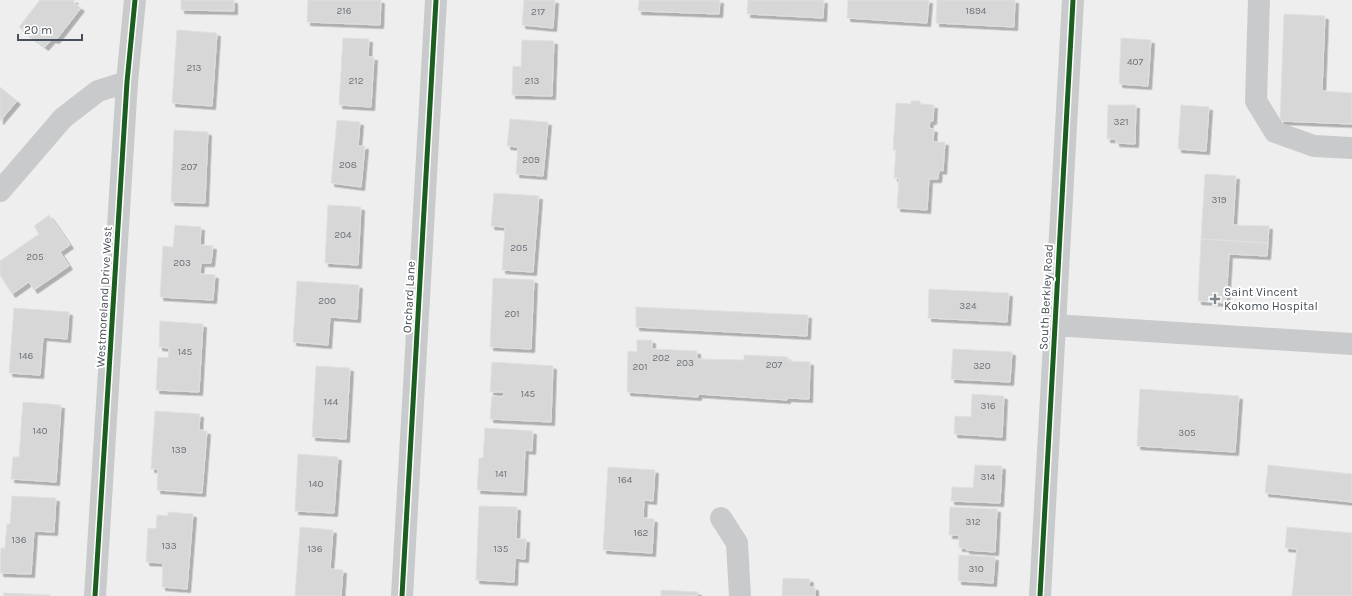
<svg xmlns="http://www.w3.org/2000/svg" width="1352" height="596" font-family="Karla,sans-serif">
<defs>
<filter id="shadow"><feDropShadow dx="3.5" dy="3.5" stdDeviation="0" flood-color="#0004"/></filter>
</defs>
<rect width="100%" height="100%" fill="#eee"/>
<path fill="#d7d7d8" stroke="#dfe0e1" filter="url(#shadow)" d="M40,0H75L73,2L81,8L56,40L52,39L45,47L19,27Z
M181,0H234V11L181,10Z
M308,0H381L380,25L307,22Z
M524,0H555L553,28L522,25Z
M639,0H720L719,14L638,11Z
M748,0H824L823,18L747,14Z
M848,0H929L927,23L847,18Z
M937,0H1015L1014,27L936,23Z
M1284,14L1325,16L1322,91L1352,93V124L1280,121Z
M177,30L217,33L212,106L172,103Z
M343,38L369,39L368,57H374L371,107L339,105Z
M1121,38L1151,40L1148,86L1119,84Z
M522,40L554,41L552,96L512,95L513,66L521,67Z
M0,87L17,101L0,121Z
M911,101H920V104L934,105L933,121H930L929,128L934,129L933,142H945L943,171L939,170L938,179H929L927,210L897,208L899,178H894L896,150H893L896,103L911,104Z
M1108,105H1136L1135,144L1116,143V139H1107Z
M1181,105L1209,107L1206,151L1178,149Z
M510,119L548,122L543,176L516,174L518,147L507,146Z
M337,120L360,122L358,146H365L361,187L331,183Z
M174,130L208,132L205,203L171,202Z
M1205,174L1236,176L1233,225L1269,226L1268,243L1201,239Z
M494,193L539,196L533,272L502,270L505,227L491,226Z
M328,205L361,207L358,265L325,263Z
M49,215L70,245L60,252L69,266L34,290L29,282L12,294L0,275V261L39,234L34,226Z
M175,225L201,227L200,245L213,246L211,263H201L200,274L215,275L213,300L160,297L163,246L173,247Z
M1201,239L1268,243L1267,256L1229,254L1226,303L1198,301Z
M493,278L534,280L531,349L490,347Z
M297,281L359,285L357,319L330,317L328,345L293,342Z
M929,289L1009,293L1007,322L928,318Z
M636,307L808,315L807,336L636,327Z
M14,308L69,312L67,339L43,337L40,375L9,373Z
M160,321L203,324L199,392L156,390L158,357L168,358L169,348L159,347Z
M637,340H652V349L697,351V359L744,360V355L788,357V361L810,362L809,399L787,398V400L698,394V397L627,392L628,351L637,352Z
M953,349L1012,352L1010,382L951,379Z
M492,362L553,366L551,422L490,419L492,396L503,397L504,392H490Z
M316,366L350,368L346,439L312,437Z
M1140,389L1239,396L1235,452L1137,446Z
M972,394L1004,396L1002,437L954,434L955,416L971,417Z
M23,402L61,405L56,482L11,479L13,457H19Z
M155,411L200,414L199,430L207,431L202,493L157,490L158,469H151Z
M485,428L533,431L532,451L525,450L523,492L477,490L479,458H483Z
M298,454L338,457L334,513L295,511Z
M975,465L1002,466L1000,503L951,501L952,487L973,488Z
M1268,465L1352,474V502L1265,493Z
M608,467L655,470L653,501L644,500L643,518L654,519L652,553L603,550Z
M12,496L56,498L54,532L34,531L31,574L0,573L1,548H5L7,524H10Z
M479,506L517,507L516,539H526L525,559L515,558L514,582L476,580Z
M950,507L997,509L995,552L966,550V548H959V535H949Z
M168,512L193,514L187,589L162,587L163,563L146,562L148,528L156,529L157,515L168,516Z
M300,527L333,530L330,569L343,570L341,596H295Z
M1287,527L1352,533V596H1292L1297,549L1285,548Z
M959,555L995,557L993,583L958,581Z
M783,578L810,579L809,587H815V596H782Z
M661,590L698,592L697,596H661Z
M4,593L50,595V596H3Z"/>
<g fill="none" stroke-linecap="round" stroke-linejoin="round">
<path stroke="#c9cacc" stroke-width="22" d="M1259,0L1256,101L1275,132L1314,146L1352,148
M0,191L63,118L98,91L127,82
M1054,325L1352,344
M721,518L737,543L740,596
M95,596L127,82L135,0
M402,596L436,0
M1040,596L1073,0"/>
<defs>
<path id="cycleway" d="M95,596L127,82L135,0
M402,596L436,0
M1040,596L1073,0"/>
</defs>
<use href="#cycleway" stroke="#fff" stroke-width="8"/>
<use href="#cycleway" stroke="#1b5e20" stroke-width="5"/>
</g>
<path fill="#81878c" stroke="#fff" stroke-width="1.5" d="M1213 293h4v4h4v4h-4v4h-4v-4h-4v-4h4z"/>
<g text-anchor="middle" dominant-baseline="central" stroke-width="4" stroke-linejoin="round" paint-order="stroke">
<g font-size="10" fill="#6c7279">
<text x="344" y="11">216</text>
<text x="976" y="11">1894</text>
<text x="538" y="12">217</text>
<text x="1135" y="62">407</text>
<text x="194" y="68">213</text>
<text x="356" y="81">212</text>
<text x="532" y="81">213</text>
<text x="1121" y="122">321</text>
<text x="531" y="160">209</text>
<text x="348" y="165">208</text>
<text x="189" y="167">207</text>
<text x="1219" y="200">319</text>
<text x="343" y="235">204</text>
<text x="519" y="248">205</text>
<text x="35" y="257">205</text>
<text x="182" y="263">203</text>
<text x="327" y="301">200</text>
<text x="968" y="306">324</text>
<text x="512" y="314">201</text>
<text x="185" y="352">145</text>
<text x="26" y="356">146</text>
<text x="661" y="358">202</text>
<text x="685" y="363">203</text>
<text x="774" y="365">207</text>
<text x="982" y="366">320</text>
<text x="640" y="367">201</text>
<text x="528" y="394">145</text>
<text x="331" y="402">144</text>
<text x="988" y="406">316</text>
<text x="40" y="431">140</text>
<text x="1187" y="433">305</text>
<text x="179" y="450">139</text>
<text x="501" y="474">141</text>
<text x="988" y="477">314</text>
<text x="625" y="480">164</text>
<text x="316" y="484">140</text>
<text x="973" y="522">312</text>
<text x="641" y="533">162</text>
<text x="19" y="540">136</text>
<text x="169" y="546">133</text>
<text x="315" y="549">136</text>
<text x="501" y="549">135</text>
<text x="976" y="569">310</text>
</g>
<g font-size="12" fill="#474f58" stroke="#fff" text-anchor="start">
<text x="1224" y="292">Saint Vincent<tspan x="1224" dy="14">Kokomo Hospital</tspan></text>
</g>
<g font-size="12" fill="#474f58" stroke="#fff">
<text transform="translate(104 297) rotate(-87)">Westmoreland Drive West</text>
<text transform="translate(409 297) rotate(-87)">Orchard Lane</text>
<text transform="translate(1046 297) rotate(-87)">South Berkley Road</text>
</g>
</g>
<path d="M18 34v6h64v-6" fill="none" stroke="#474f58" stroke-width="2"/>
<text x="24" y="34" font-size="12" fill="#474f58" stroke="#ffffff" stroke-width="3" paint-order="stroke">20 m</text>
</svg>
